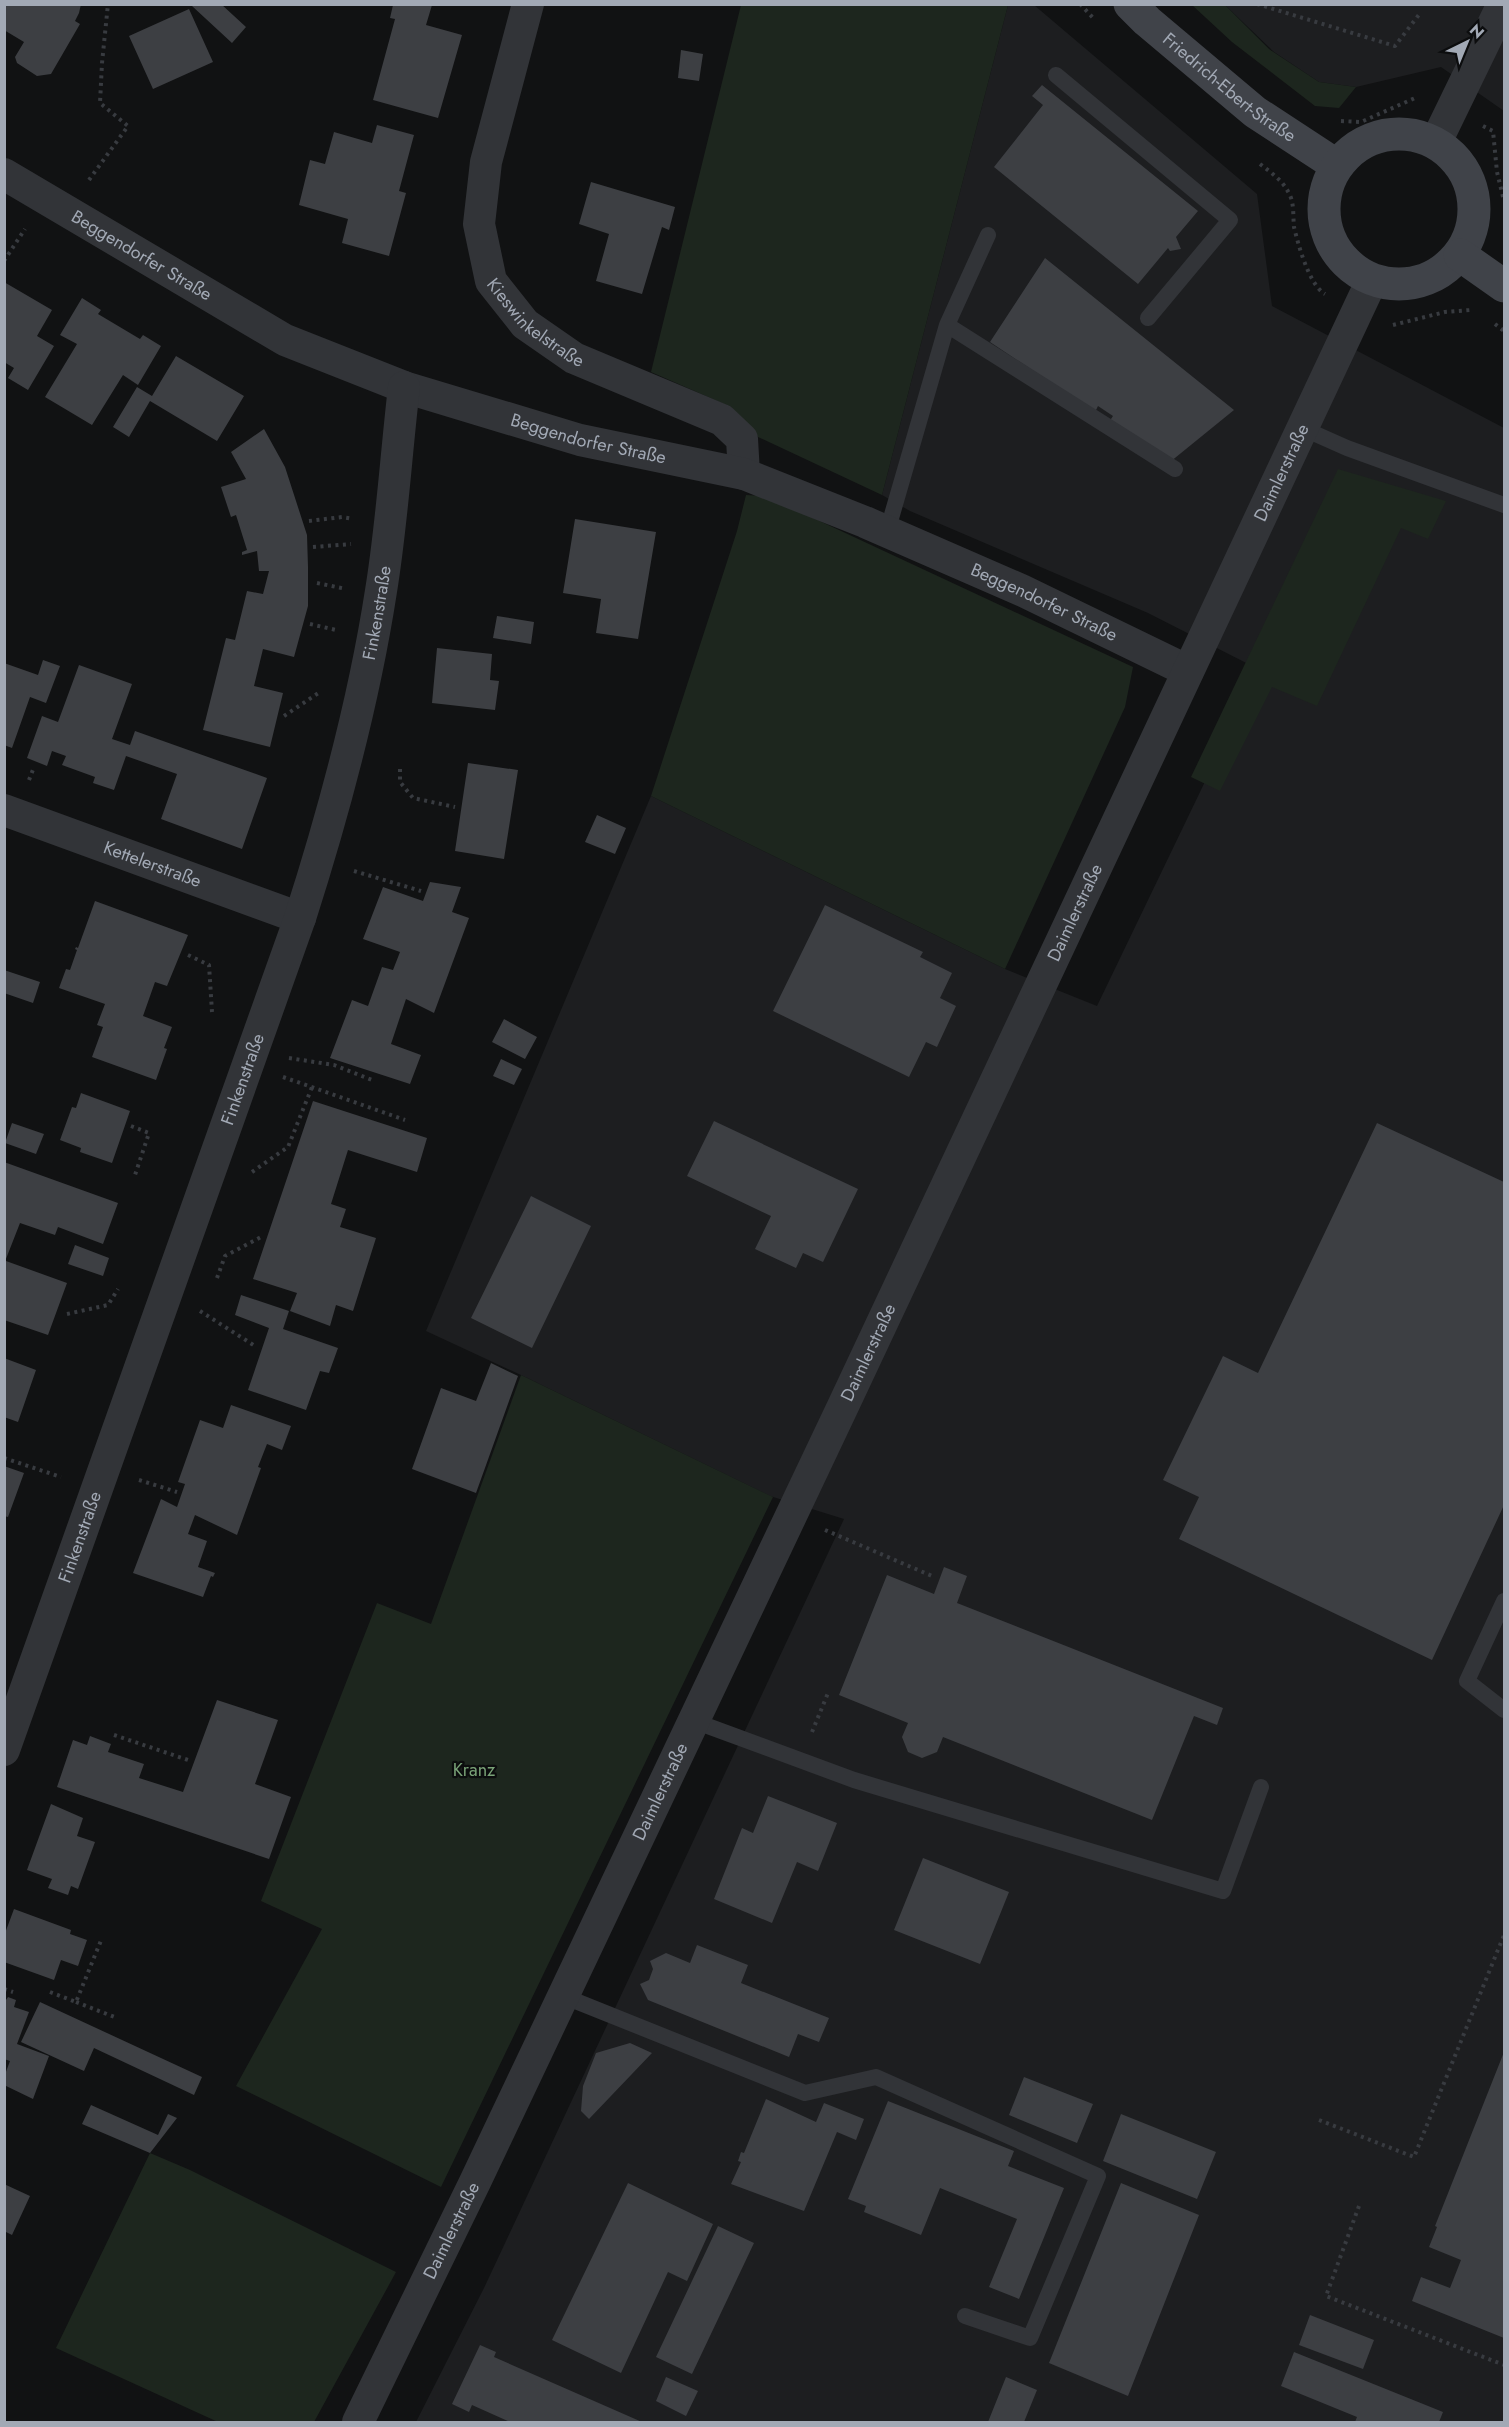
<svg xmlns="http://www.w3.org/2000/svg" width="1509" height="2427" font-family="Jost,sans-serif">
<rect width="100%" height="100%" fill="#111213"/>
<path fill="#1d1e20" d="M1008,5H1034L1257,194L1272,306L1504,428V2422H416L484,2288L844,1519L770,1496L521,1375L426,1331L651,796L1005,969L1097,1006L1226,738L1262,671L1148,613L910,511L882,495Z
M1225,5H1504V111L1441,67L1356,87L1319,82L1274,52Z"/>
<path fill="#1d261e" d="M741,5H1008L882,495L758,437L731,407L651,372Z
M1192,5H1225L1269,49L1319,82L1356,87L1339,108L1315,106L1232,42Z
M1338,469L1446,501L1428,539L1401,528L1317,706L1272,687L1220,791L1191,777Z
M746,495L766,496L1133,667L1125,707L1005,969L651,796L737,531Z
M521,1375L773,1497L441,2187L236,2086L322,1929L261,1901L377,1603L431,1624Z
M150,2153L190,2170L396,2272L314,2422H218L56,2348Z"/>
<path fill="#3d3f43" d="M4,4H81L79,13L75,21L80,24L51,74L37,76L17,63L15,57L24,42L4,30Z
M193,4H221L246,27L232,43L192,6Z
M393,5H432L426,25L462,35L438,118L373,100L395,19L390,18Z
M189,9L213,62L153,89L129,36Z
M681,50L703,54L699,81L678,78Z
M1042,85L1198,211L1176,237L1181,249L1170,251L1168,248L1138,284L994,167L1043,105L1032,96Z
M377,125L414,135L399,191L406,193L389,256L342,243L348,219L299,205L310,160L325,164L334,132L372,143Z
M591,182L675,207L669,230L662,227L642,294L596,281L609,234L579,224Z
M1045,258L1234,410L1170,462L1109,422L1113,416L1098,406L1095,412L990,342Z
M4,282L52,310L37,336L54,346L28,390L8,378L14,368L4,362Z
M82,298L101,310L98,314L140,339L143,335L161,346L138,385L123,375L92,425L45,397L77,344L60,335Z
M176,356L244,396L217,441L150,401L129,437L113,427L137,387L152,396Z
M264,429L285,467L307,535L308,567V606L294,657L263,649L254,686L283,693L270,747L203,730L226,638L235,640L247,591L263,594L269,571H259L257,551L242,555V552L247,550L236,515L231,517L221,487L246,479L231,452Z
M575,519L656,532L638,639L596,633L601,599L563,593Z
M497,616L534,622L531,644L493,638Z
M437,648L492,654L490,680L499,681L495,710L432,703Z
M43,660L60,666L46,703L30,697L12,748L4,745V663L38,675Z
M79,665L132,684L112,739L130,745L135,731L267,778L242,849L161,819L177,774L126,756L114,790L93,783L95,777L62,765L66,756L52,751L47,766L27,758L42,716L58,722Z
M468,763L518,770L504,859L455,851Z
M597,815L626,828L615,854L585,842Z
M430,882L461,887L452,912L469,918L434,1013L406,999L391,1044L421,1055L410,1084L330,1058L352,1000L368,1006L382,967L393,970L400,952L363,939L383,887L423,901Z
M95,901L188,935L167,986L155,982L143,1016L172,1027L164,1048L167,1049L156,1080L92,1057L103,1027L97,1025L105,1004L59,988L66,969L70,970L77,950L75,949L76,947L78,948Z
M825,905L923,952L920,957L952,973L940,998L956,1006L937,1047L926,1042L909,1077L773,1011Z
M4,970L40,982L33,1003L4,993Z
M504,1019L537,1037L525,1059L492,1042Z
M501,1059L522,1069L514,1085L493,1076Z
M81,1093L130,1111L112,1163L80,1152L81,1148L60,1140L72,1107L76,1108Z
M313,1101L427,1138L417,1172L348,1150L331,1204L346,1209L340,1227L376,1238L353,1311L336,1305L330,1326L290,1311L297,1293L253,1279Z
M714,1121L858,1189L823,1262L803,1253L796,1268L755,1249L771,1216L687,1176Z
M12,1123L44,1134L36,1154L5,1143Z
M1377,1123L1504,1182V1505L1432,1660L1179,1539L1199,1497L1163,1480L1223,1356L1258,1373Z
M4,1162L118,1203L103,1244L58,1227L55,1235L20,1223L4,1264Z
M531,1196L591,1226L532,1348L471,1318Z
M75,1245L109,1258L103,1276L68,1264Z
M6,1261L67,1283L48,1335L4,1320Z
M241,1295L289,1311L283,1329L338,1348L329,1373L320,1371L306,1410L248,1390L269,1328L235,1315Z
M4,1358L36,1370L18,1422L4,1417Z
M491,1363L518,1376L476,1493L412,1469L441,1388L476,1401Z
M231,1405L291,1426L282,1450L267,1444L258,1467L261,1468L237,1535L195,1515L188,1534L207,1541L198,1567L215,1573L213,1577L211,1576L203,1597L133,1573L161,1499L177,1507L185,1484L178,1482L200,1420L223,1428Z
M4,1466L24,1473L8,1517L4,1516Z
M944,1567L967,1576L957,1603L1223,1708L1217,1725L1194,1716L1152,1820L943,1737L937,1752L922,1758L908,1752L902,1737L908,1723L839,1695L887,1575L934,1594Z
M217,1700L278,1720L255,1784L291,1797L269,1859L57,1787L73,1740L87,1745L90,1736L111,1744L108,1752L144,1764L139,1778L183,1792Z
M768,1796L837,1823L818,1871L797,1862L772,1923L714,1899L742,1828L753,1833Z
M51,1804L83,1818L77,1836L95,1842L78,1889L71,1886L68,1895L48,1888L52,1879L27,1870Z
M923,1858L1009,1892L980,1964L894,1930Z
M14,1909L71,1930L70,1934L87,1940L78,1966L61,1960L54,1980L4,1962V1936Z
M697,1945L748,1965L741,1983L829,2018L819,2042L798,2034L789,2057L648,2000L640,1984L649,1980L653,1969L650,1961L666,1953L690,1963Z
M8,1997L16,2000L14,2007L29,2012L17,2044L49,2056L33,2099L4,2085V2077L10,2061L4,2059V2003Z
M40,2002L202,2077L194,2095L94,2048L84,2071L21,2042Z
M630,2043L652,2053L589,2119L581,2111L583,2086L596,2053Z
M1504,2052V2338L1412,2301L1421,2277L1450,2288L1461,2260L1429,2247L1437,2227L1435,2226Z
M1024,2077L1093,2104L1077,2143L1009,2115Z
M766,2099L816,2122L824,2103L864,2119L856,2140L837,2132L804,2211L731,2184L741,2162L738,2161L741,2152L744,2153Z
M888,2101L1014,2151L1008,2166L1064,2188L1019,2299L989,2287L1017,2219L940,2188L921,2235L864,2212L866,2206L848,2199Z
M91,2105L158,2135L168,2114L177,2118L150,2153L82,2124Z
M1121,2114L1216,2152L1197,2199L1103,2161Z
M628,2183L713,2224L687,2281L668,2272L621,2373L552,2340Z
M1121,2183L1199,2215L1128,2396L1049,2363Z
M4,2184L30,2196L12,2235L4,2231Z
M718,2226L754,2243L692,2374L656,2357Z
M1310,2315L1374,2340L1363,2369L1299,2345Z
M480,2345L496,2352L494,2357L642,2422H510L472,2405L469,2412L452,2404Z
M1294,2352L1443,2412L1439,2422H1355L1357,2417L1281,2386Z
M666,2377L698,2391L686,2416L656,2401Z
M1006,2377L1037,2390L1024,2422H988Z"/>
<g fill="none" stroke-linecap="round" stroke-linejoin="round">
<path stroke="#383b40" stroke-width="4" stroke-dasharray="3 4.5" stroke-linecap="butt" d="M1080,4L1094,19
M1257,4L1395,46L1421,12
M1341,121L1361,122L1415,98
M1483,126L1493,131L1497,172L1504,201
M1260,164C1273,174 1285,182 1291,198C1294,207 1293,217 1294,227C1298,244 1309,285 1325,294
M89,180L128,126L100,103L102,63L108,4
M4,261L25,229
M1495,324L1504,331
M1393,325L1445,312L1471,310
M309,521L342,517L353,519
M313,547L351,544
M317,583L346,589
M310,624L336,630
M284,716L320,692
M400,769V782L413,798L455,807
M29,780L34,767
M354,871L421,891
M188,955L209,965L212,1012
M289,1058L334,1065L372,1080
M283,1077L405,1120
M131,1126L149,1133L134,1178
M252,1172L288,1147L312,1087
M217,1278L225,1256L261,1237
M200,1311L255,1346
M67,1314L108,1305L118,1289
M4,1458L61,1477
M139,1480L177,1492
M825,1530L932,1576
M812,1732L828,1693
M114,1735L188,1760
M4,1989L13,1992
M50,1992L76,2002L102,1938
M76,2002L117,2018
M1319,2120L1414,2157L1504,1935
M1359,2206L1326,2296L1504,2365"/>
<path stroke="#323438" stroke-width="16" d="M1056,75L1230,220L1148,318
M947,325L988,235
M1302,428L1347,448L1504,505
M887,532L947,325L1175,469
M1504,1601L1467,1681L1504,1710
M694,1721L854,1780L1223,1891L1261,1787
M563,1996L805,2093L876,2077L1098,2176L1030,2338L965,2316"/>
<g stroke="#323438" stroke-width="32">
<path id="s1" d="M528,4L486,162L479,224L491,281L525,324L574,358L722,420L742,439L744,474"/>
<path d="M1436,142L1503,4"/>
<path id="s2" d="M4,174L285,340L404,387L580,440L744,474L865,522L1021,590L1188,671"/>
<path id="s3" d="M4,810L300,918"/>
<path id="s4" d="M4,1750L300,918C334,812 364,701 381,591C392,524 396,455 404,387"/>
<path id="s5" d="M358,2422L475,2182L844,1404L1372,280"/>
</g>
<g stroke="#404349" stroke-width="33">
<path id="s6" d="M1130,4L1147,21L1255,112L1336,165"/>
<circle cx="1399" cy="209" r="75"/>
<path d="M1460,255L1504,286"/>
</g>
</g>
<g text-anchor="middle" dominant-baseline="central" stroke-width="4.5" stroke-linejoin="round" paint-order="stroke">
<g font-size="18" fill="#a2a9b5" stroke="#0c0d0e">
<text stroke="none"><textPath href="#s6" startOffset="130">Friedrich-Ebert-Straße</textPath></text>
<text stroke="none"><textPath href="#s2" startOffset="160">Beggendorfer Straße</textPath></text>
<text stroke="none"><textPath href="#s1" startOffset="346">Kieswinkelstraße</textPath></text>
<text stroke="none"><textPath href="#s2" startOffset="646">Beggendorfer Straße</textPath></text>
<text stroke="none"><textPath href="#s5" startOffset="2157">Daimlerstraße</textPath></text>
<text stroke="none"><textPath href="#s2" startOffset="1132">Beggendorfer Straße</textPath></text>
<text stroke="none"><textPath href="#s4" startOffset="1198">Finkenstraße</textPath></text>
<text stroke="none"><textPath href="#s3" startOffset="158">Kettelerstraße</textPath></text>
<text stroke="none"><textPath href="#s5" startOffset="1671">Daimlerstraße</textPath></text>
<text stroke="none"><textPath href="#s4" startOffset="712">Finkenstraße</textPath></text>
<text stroke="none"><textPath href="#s5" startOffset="1185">Daimlerstraße</textPath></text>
<text stroke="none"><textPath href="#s4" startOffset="226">Finkenstraße</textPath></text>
<text stroke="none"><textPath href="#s5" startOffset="699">Daimlerstraße</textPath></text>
<text stroke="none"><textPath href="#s5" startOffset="213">Daimlerstraße</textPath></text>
</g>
<g font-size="18" fill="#79a277" stroke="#0c0d0e">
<text x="474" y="1770">Kranz</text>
</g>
</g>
<rect width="1509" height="2427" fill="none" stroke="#a2a9b5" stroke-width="12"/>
<g transform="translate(1467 42) rotate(43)" stroke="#0c0d0e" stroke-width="4.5" paint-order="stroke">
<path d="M0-4.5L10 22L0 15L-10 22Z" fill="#a2a9b5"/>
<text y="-9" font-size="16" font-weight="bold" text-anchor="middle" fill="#a2a9b5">N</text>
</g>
</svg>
